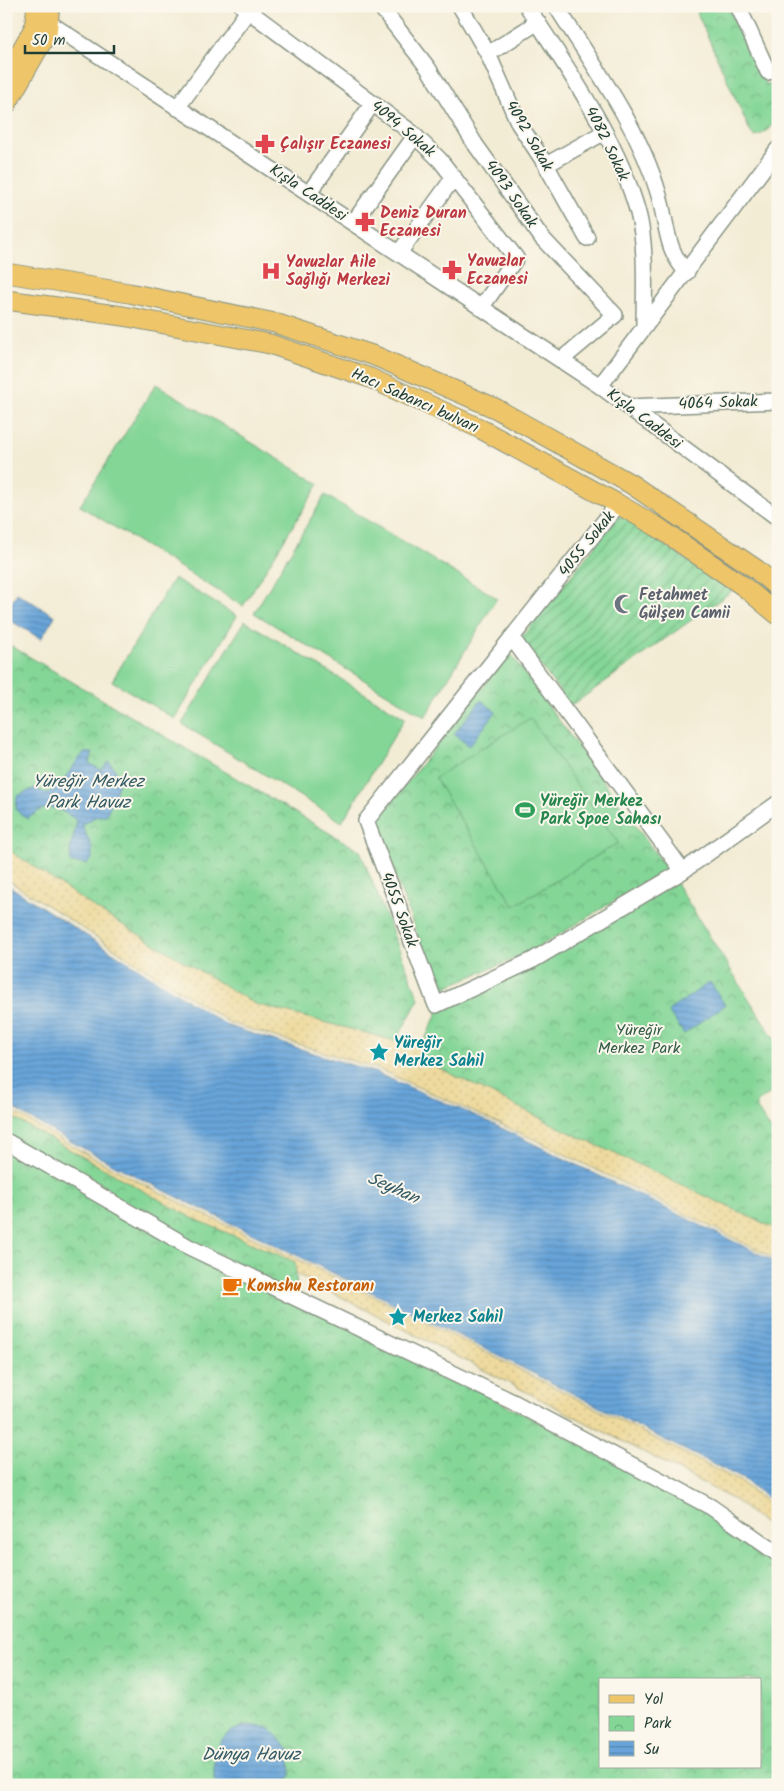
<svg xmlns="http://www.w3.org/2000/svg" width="784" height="1791" font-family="Kalam,sans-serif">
<defs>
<pattern id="sand-dots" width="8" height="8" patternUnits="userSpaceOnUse" patternTransform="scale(1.25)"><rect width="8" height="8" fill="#eeda9e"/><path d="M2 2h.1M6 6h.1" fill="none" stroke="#ccbc89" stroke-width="1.8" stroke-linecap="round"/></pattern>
<pattern id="park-crowns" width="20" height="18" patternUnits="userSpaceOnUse" patternTransform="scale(1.25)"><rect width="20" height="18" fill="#84d697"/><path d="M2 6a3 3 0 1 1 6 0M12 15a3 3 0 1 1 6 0" fill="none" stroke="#6baf7c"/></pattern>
<pattern id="garden-furrows" width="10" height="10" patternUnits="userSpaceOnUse" patternTransform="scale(1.25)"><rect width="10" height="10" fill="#84d697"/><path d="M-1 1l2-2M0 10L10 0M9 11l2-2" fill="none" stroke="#6baf7c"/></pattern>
<pattern id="water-rules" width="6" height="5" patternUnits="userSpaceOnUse" patternTransform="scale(1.25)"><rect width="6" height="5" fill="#68a4d9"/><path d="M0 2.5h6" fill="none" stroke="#5587b1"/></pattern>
</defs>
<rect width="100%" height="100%" fill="#fbf7ec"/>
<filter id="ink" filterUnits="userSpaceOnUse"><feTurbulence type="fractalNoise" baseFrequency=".02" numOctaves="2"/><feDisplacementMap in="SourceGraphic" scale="10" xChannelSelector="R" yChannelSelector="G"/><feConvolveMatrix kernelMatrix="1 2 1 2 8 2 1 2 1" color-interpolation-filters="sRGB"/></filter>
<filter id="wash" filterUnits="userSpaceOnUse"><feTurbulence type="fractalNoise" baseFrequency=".0096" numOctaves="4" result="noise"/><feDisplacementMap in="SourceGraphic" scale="20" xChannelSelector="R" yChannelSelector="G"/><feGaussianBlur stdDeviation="1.12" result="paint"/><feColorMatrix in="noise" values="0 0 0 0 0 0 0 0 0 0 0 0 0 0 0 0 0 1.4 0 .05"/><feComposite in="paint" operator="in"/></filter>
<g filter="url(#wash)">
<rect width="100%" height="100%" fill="#f3ecd5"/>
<path fill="url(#sand-dots)" stroke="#868c69" d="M6,835L391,1031L778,1216V1260L540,1142L378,1069L230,1023L6,879Z
M6,1107C117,1176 236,1229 353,1286C483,1350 612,1417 741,1482L778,1511V1535L736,1501L667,1464L6,1125Z"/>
<path fill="url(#park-crowns)" stroke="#528a66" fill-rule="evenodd" d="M694,6H727L766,85L778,80C778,105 783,126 755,137L751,133Z
M6,643L360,851L419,999L396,1041L255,1004L98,910L6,848Z
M510,653L667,869L529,953L438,990L375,823Z
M676,883L778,1045V1088L757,1102V1109L773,1133L778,1148V1230L573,1134L417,1057L439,1009Z
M6,1114L190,1217L295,1262L298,1303L412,1356L710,1512L778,1560V1785H6ZM600,1680H760V1767H600Z"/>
<path fill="url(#garden-furrows)" stroke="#528a66" d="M620,515L732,591L571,706L520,639Z"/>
<path fill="#84d697" stroke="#528a66" d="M156,384L319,484L243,606L80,506Z
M325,495L497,598L425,717L254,613Z
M174,578L237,616L175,719L112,681Z
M245,621L405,718L342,822L182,724Z
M530,718L618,843L514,906L435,778Z"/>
<path fill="url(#water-rules)" stroke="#447086" d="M17,593L55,616L41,639L6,618V611Z
M481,700L496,712L469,746L454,734Z
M84,753H93L89,763L101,770L109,761L120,777L115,796L106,815L95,817L82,825L92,847V859L87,864L71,863C67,847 76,835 76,820C54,805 48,803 27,819L16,810L17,796L35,788L47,794C66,782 69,769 84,753Z
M6,884L228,1026L374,1072L481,1118L778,1263V1506L743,1479C612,1415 484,1347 353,1283C237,1225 117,1172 6,1104Z
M710,982L725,1005L684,1034L668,1011Z
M249,1725L269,1728L289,1749L291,1774L285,1785H218L214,1780C214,1749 216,1733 249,1725Z"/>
</g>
<g filter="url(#ink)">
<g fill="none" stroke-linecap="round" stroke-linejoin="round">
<defs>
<path id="minor" d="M242,6L411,132L440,160L516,258L481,308
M380,6L428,68L475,144L542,238L615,315L561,360
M460,6L488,54L519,124L546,165L587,238
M527,6C568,70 618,140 638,213C647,246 644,293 644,327
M556,6C593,65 638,125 658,192C667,220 665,251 687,272
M738,6L768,72
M42,14L48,22L600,386L778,518
M488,54L538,22
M177,108L248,11
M546,165L603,133
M309,193L373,103
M353,223L415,136
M399,253L454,177
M600,386L778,149
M628,407L778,401
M618,504L366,821L436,1005L533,960L683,871L778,803
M512,638L683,871
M6,1141L189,1247L513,1402L711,1507L778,1554"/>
<path id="major" d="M6,77L34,28L37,6
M6,105L47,33L50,6
M6,273L129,293L275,323L375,356L495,408L631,484L756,569L778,588
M6,300L123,316L270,344L370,378L479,428L618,504L659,528L743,586L778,615"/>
</defs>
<use href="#minor" stroke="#899484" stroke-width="18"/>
<use href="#major" stroke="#899484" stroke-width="21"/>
<use href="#minor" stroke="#fff" stroke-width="15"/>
<use href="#major" stroke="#eec569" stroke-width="19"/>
</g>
</g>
<defs>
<symbol id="pharmacy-bare" viewBox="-9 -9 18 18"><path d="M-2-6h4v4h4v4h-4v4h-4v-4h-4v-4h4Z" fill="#e0444e" stroke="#fbf7ec" stroke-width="2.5" paint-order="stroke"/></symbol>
<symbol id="hospital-bare" viewBox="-9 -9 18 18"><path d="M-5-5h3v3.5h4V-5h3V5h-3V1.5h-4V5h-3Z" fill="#e0444e" stroke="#fbf7ec" stroke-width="2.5" paint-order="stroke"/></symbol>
<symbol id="mosque-bare" viewBox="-9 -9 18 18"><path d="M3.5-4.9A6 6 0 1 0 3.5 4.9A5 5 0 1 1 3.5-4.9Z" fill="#6b7280" stroke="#fbf7ec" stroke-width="2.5" paint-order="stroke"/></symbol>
<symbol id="stadium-bare" viewBox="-9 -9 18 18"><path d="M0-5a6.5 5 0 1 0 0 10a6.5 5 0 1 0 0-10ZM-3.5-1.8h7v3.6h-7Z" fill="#2e9e5b" stroke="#fbf7ec" stroke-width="2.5" paint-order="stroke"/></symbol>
<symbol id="sight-bare" viewBox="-9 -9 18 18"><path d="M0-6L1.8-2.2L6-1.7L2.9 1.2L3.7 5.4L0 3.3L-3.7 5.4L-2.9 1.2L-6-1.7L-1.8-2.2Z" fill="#0f9aa8" stroke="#fbf7ec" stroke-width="2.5" paint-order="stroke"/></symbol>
<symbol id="cafe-bare" viewBox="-9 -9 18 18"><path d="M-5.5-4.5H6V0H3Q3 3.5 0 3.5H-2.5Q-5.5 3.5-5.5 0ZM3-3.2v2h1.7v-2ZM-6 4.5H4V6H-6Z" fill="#e8710a" stroke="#fbf7ec" stroke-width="2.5" paint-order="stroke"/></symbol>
</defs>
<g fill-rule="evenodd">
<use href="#pharmacy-bare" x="251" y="130" width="28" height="28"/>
<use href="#pharmacy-bare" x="351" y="208" width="28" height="28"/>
<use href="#pharmacy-bare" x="438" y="256" width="28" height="28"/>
<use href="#hospital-bare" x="257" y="257" width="28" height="28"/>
<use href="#mosque-bare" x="610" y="590" width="28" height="28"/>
<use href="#stadium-bare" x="511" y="796" width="28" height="28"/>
<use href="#sight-bare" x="365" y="1038" width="28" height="28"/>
<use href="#cafe-bare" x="218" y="1272" width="28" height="28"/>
<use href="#sight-bare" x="384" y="1303" width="28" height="28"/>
</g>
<g text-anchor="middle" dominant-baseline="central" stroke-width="4" stroke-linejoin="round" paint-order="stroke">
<g font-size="16" fill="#1f3d34" stroke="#fbf7ec">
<text transform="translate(403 129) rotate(40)">4094 Sokak</text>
<text transform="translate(529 136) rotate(60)">4092 Sokak</text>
<text transform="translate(607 144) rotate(64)">4082 Sokak</text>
<text transform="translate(308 193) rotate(34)">Kışla Caddesi</text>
<text transform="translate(511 194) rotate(55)">4093 Sokak</text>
<text transform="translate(415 401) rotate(24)">Hacı Sabancı bulvarı</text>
<text transform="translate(718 403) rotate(-2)">4064 Sokak</text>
<text transform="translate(644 419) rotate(37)">Kışla Caddesi</text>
<text transform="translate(587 544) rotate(-51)">4055 Sokak</text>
<text transform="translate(399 910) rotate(70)">4055 Sokak</text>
</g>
<g font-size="16" font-weight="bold" fill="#be3a42" stroke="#fbf7ec" text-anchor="start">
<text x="280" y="144">Çalışır Eczanesi</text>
<text x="380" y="213">Deniz Duran<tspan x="380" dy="18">Eczanesi</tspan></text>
<text x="467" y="261">Yavuzlar<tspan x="467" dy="18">Eczanesi</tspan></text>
<text x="286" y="262">Yavuzlar Aile<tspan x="286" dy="18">Sağlığı Merkezi</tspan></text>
</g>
<g font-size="16" font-weight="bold" fill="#5b616d" stroke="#fbf7ec" text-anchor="start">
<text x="639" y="595">Fetahmet<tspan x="639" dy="18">Gülşen Camii</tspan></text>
</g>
<g font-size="16" font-weight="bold" fill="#27864d" stroke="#fbf7ec" text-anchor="start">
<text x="540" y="801">Yüreğir Merkez<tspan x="540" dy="18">Park Spoe Sahası</tspan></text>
</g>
<g font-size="16" fill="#335c48" stroke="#fbf7ec">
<text x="639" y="1030">Yüreğir<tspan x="639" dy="18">Merkez Park</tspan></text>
</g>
<g font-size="16" font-weight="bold" fill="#0d838f" stroke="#fbf7ec" text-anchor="start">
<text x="394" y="1043">Yüreğir<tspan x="394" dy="18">Merkez Sahil</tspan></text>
<text x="413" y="1317">Merkez Sahil</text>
</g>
<g font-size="16" font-weight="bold" fill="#c56008" stroke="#fbf7ec" text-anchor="start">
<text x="247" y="1286">Komshu Restoranı</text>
</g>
<g font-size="18" font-style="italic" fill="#355c66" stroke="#fbf7ec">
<text x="88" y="782">Yüreğir Merkez<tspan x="88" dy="21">Park Havuz</tspan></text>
<text transform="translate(393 1189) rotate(24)">Seyhan</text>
<text x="251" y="1755">Dünya Havuz</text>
</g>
</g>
<rect width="784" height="1791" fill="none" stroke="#fbf7ec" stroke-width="25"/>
<rect x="599" y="1678" width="162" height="90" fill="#fbf7ec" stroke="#a3ada2"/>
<rect x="609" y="1695" width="25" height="8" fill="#eec569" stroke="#a3ada2"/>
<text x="644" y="1704" font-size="15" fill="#1f3d34">Yol</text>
<rect x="609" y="1716" width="25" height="15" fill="url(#park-crowns)" stroke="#a3ada2"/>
<text x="644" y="1728" font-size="15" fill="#1f3d34">Park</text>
<rect x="609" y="1741" width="25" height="15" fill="url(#water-rules)" stroke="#a3ada2"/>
<text x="644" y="1754" font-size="15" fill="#1f3d34">Su</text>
<path d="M25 45v8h89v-8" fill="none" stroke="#1f3d34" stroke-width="2.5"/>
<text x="32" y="45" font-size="15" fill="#1f3d34" stroke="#fbf7ec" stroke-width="4" paint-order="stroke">50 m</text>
</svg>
